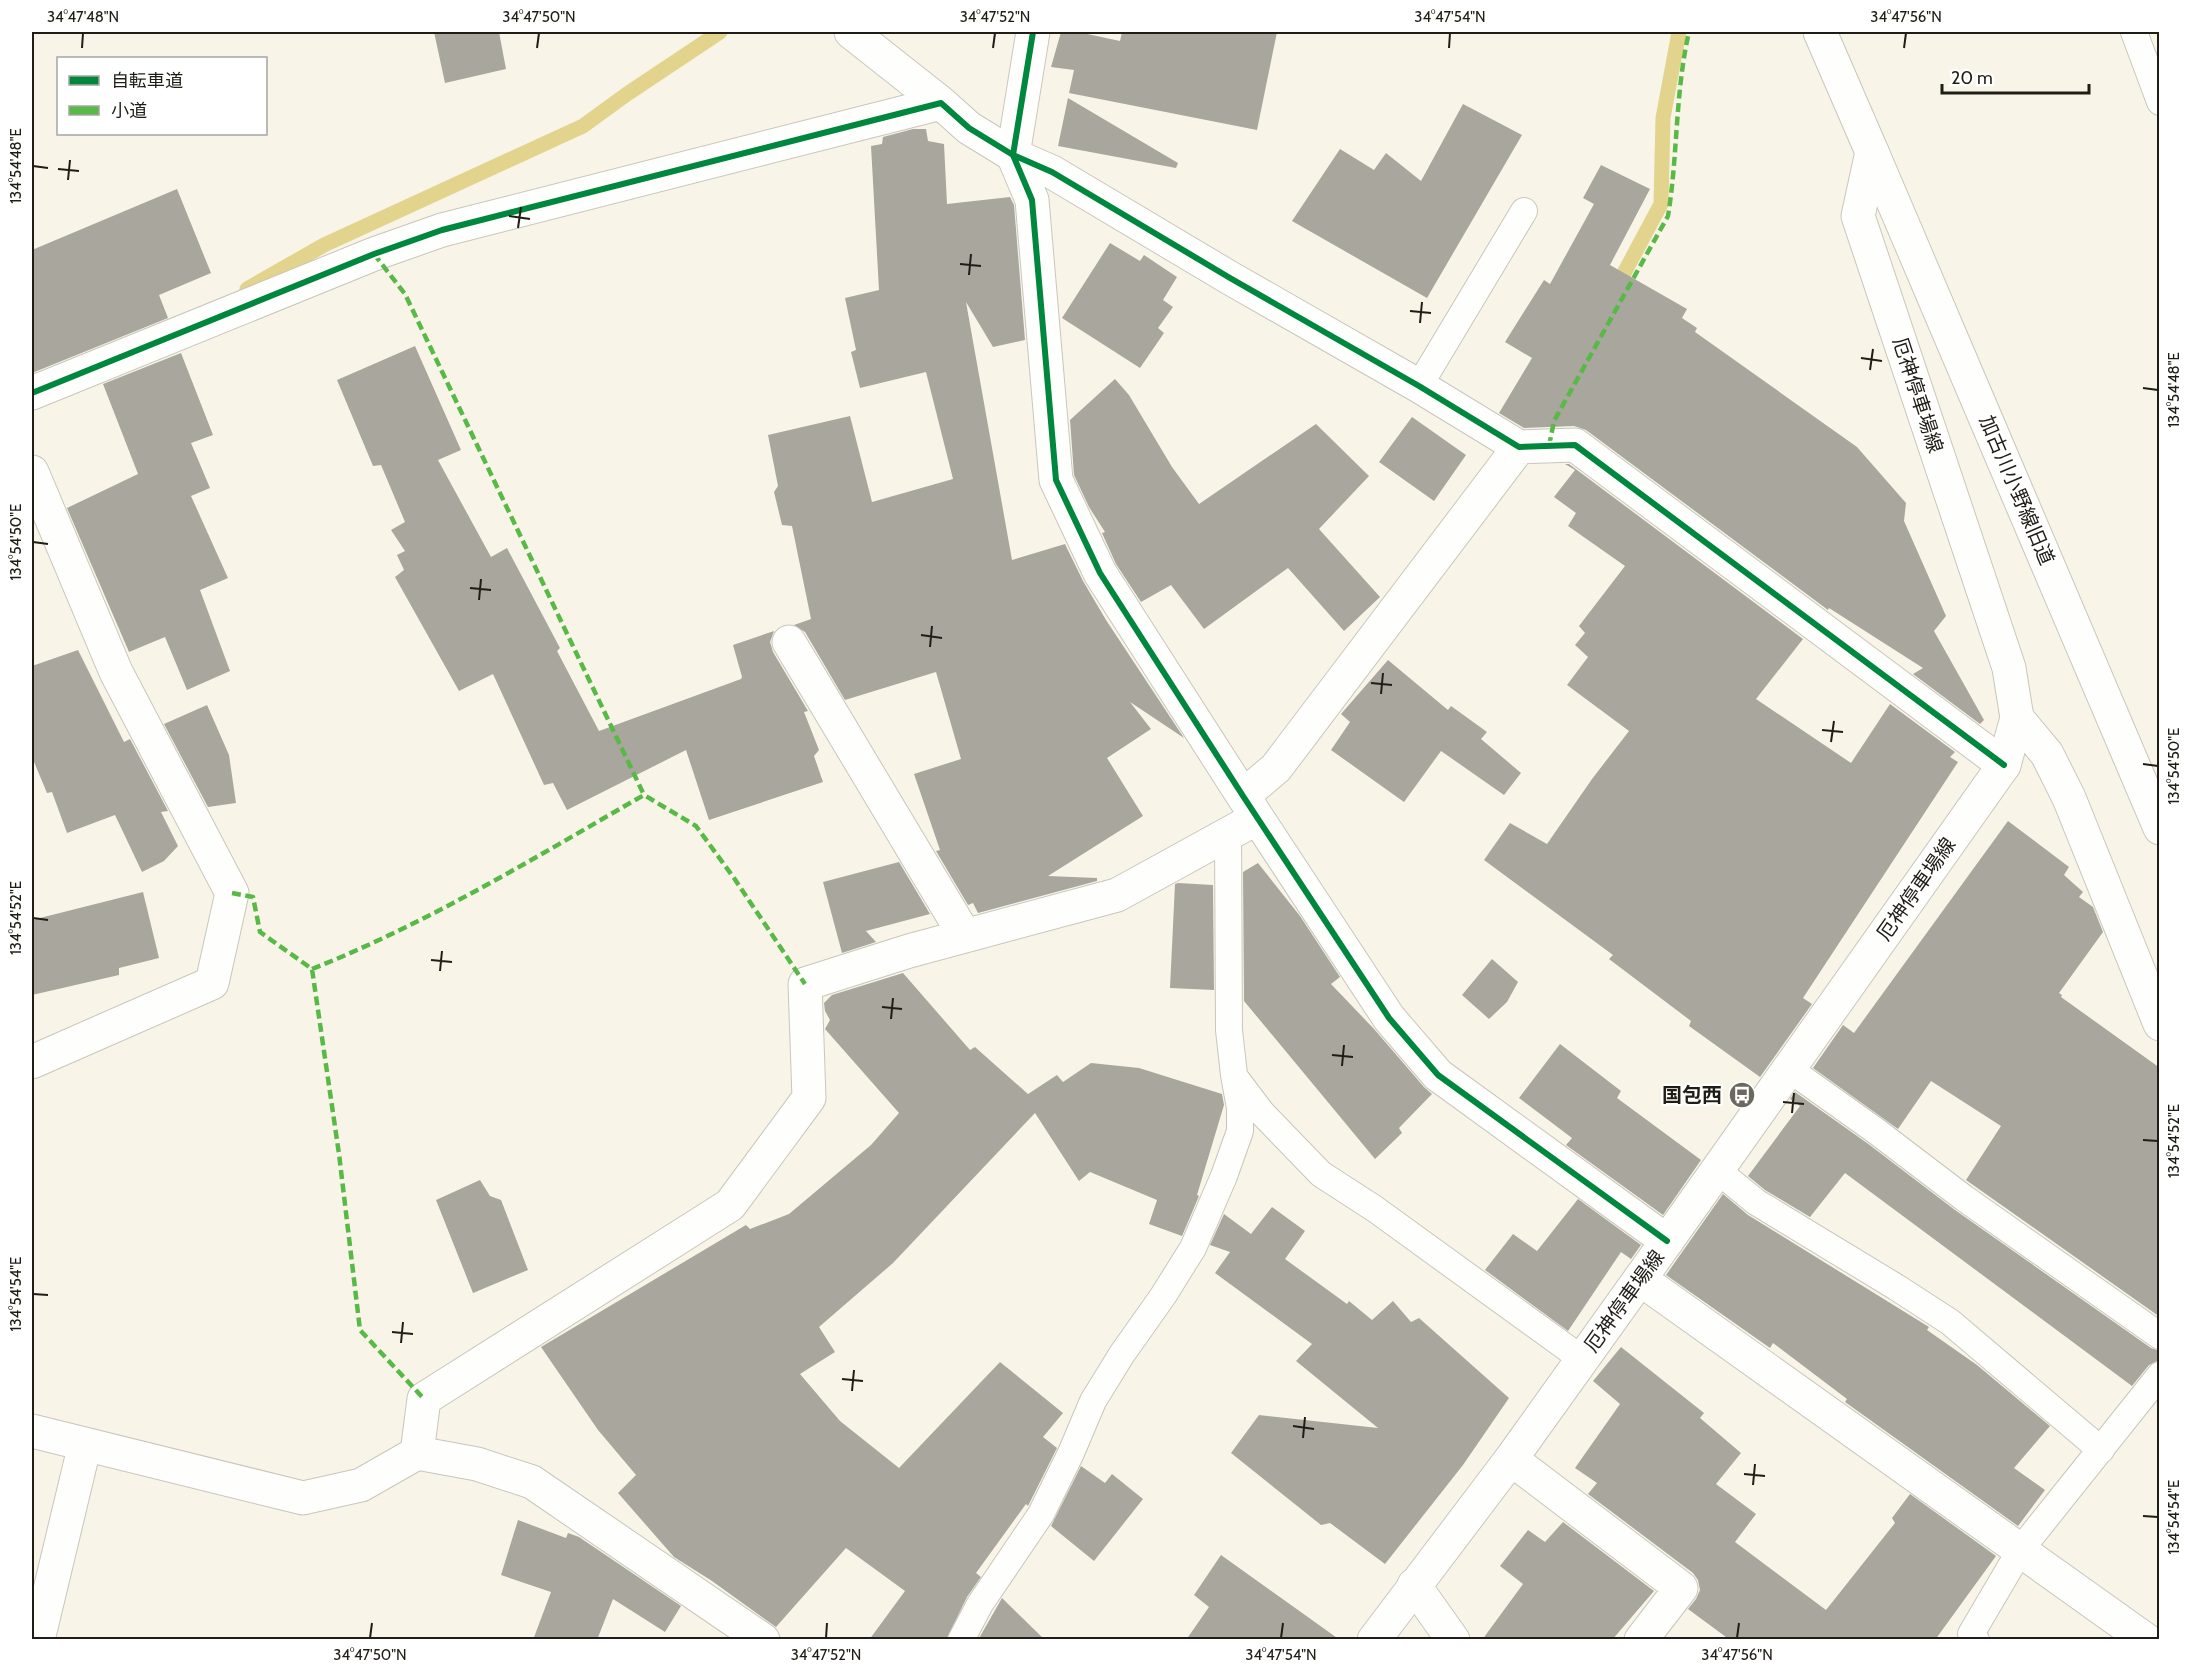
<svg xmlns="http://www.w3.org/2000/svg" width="2191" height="1671" font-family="Cabin,'Noto Sans JP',sans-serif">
<rect width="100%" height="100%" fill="#f8f5e8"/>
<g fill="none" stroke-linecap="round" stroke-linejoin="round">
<path stroke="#e2d48c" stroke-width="15" d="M247,289L324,245L583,126L627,94L720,32
M1615,290L1661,204L1663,118L1679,32"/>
</g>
<path fill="#a9a69d" d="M434,32H499L506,69L445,83Z
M1061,32H1078L1120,41L1122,32H1277L1257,130L1069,93L1074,70L1051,67Z
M1068,98L1178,163L1176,168L1058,146Z
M1463,104L1522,135L1427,298L1292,221L1340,149L1374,170L1386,153L1421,181Z
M913,129H926L928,141L944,144L947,204L1010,197L1014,205L1025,340L993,347L966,302L1012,560L1065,544L1083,581L1106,620L1184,738L1130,702L1151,729L1107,758L1143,816L1048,876L1097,878V881L978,913L973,903L968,905L936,851L940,850L914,774L961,759L936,672L845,700L805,632L794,625L811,619L792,526L782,525L774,492L778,486L768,435L850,416L872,502L953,479L926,372L860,388L851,352L856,350L845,298L879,290L871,146L882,144L883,137Z
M1601,165L1650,189L1610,265L1687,309L1682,318L1697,328L1695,332L1857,447L1906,503L1904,521L1946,616L1934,631L1984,720L1980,724L1913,674L1923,668L1829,608L1828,610L1586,430L1574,426L1524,428L1499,413L1532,358L1505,342L1544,280L1550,284L1594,204L1583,198Z
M177,189L211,273L159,295L168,318L32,373V250Z
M1110,243L1140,261L1144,255L1177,277L1163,300L1173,307L1158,328L1164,333L1140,368L1062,318Z
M415,346L461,450L438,460L491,557L507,548L560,648L557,651L599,731L741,679L742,677L733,645L774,631L770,642L773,652L808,711L804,712L819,750L814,756L823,782L709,820L686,750L567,810L553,783L544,785L493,674L459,691L395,577L404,570L397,555L405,551L391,530L405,522L381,465L373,466L337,380Z
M181,353L213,435L191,443L210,488L191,496L228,578L200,590L230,671L187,690L165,637L129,652L67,508L138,474L103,384Z
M1115,379L1129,395L1172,467L1199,504L1316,424L1369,476L1319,529L1380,597L1344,631L1288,568L1204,629L1171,585L1141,602L1116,564L1102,533L1105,532L1089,507L1074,475L1070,420Z
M1412,417L1466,455L1434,501L1379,462Z
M1565,464H1569L1803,639L1756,699L1851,763L1890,704L1955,752L1950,757L1958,762L1803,998L1812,1004L1760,1077L1689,1026L1691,1021L1609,959L1613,955L1484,860L1510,823L1547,844L1592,779L1629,731L1567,685L1588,657L1575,645L1585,633L1579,626L1625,566L1568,526L1576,513L1554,497L1575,470Z
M78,650L124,742L130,739L168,811L161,812L178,846L164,861L142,872L115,815L67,833L52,792L47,793L32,757V666Z
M1388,660L1448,710L1451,706L1487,732L1481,739L1521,773L1504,795L1441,751L1404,802L1331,750L1350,722L1341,714Z
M207,705L229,755L236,803L208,807L164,724Z
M2008,821L2069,867L2064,875L2083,892L2079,897L2093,907L2103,932L2059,993L2062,995L2061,997L2160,1068V1317L1966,1180L2001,1126L1931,1081L1898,1129L1813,1068L1843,1025L1854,1033Z
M899,862L930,914L866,931L876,942L842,953L823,882Z
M1258,863L1300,916L1340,977L1331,984L1374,1029L1424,1087L1432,1094L1399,1128L1402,1133L1375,1159L1244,1001L1243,872Z
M1178,883L1213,885L1214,990L1170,988L1175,884Z
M143,892L159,958L119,968V975L32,995V920Z
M1492,959L1518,982L1507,1002L1489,1019L1462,995Z
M903,973L970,1050L975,1047L1028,1094L1057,1075L1063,1082L1091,1063L1139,1068L1222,1094L1224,1105L1197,1195L1199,1196L1182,1236L1149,1224L1157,1200L1090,1172L1079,1181L1035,1113L893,1263L819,1327L835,1352L800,1374L840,1421L899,1468L1000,1362L1063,1413L1043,1437L1057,1448L1028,1506L1026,1504L976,1573L981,1577L967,1597L946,1640H869L905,1591L846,1548L776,1627L712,1581L674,1557L618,1493L636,1475L598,1430L541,1347L746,1225L750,1229L789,1214L871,1145L899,1113L825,1029L830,1020L825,1011L824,1003L832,995Z
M1560,1044L1621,1091L1617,1098L1701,1160L1663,1215L1566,1145L1572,1138L1519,1098Z
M1795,1092L1867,1143L1955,1210L2151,1348L2160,1351V1360L2149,1365L2132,1386L1845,1173L1810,1217L1765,1190L1748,1176L1800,1106L1790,1099Z
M480,1180L490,1196L501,1200L528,1270L473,1293L436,1200Z
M1723,1194L1748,1215L1929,1327L1927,1330L1977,1365L2050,1426L2014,1468L2045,1490L2018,1526L1845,1402L1847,1399L1773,1343L1770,1348L1666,1275Z
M1578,1199L1641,1245L1631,1259L1621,1252L1568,1331L1485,1270L1513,1234L1537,1251Z
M1272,1207L1305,1231L1285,1259L1347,1304L1349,1301L1372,1320L1393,1301L1411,1322L1419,1318L1509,1398L1463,1465L1385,1564L1330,1523L1321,1525L1231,1453L1259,1415L1378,1428L1296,1361L1312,1344L1215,1273L1230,1252L1210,1245L1224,1214L1251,1234Z
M1621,1347L1704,1413L1700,1418L1741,1453L1716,1484L1756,1514L1735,1542L1826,1610L1895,1523L1892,1518L1910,1494L1996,1556L1935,1640H1730L1688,1609L1696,1599L1700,1590L1698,1580L1693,1573L1588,1494L1597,1483L1575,1468L1620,1404L1593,1381Z
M1081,1466L1105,1483L1112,1474L1143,1499L1094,1561L1051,1526Z
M518,1520L566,1538L568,1533L579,1537L681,1606L665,1632L613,1599L597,1640H533L551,1592L501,1575Z
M1563,1522L1654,1591L1612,1640H1482L1523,1584L1500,1566L1528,1530L1545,1542Z
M1221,1555L1340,1640H1186L1209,1607L1194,1595Z
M1002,1598L1045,1640H978Z"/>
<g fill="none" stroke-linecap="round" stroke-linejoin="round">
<defs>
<path id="service" d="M2134,32L2160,102
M1419,386L1524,211
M1789,1069L1876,1131L1964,1198L2160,1336
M1237,1080L1262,1113L1321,1174L1375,1209L1582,1359
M1717,1170L1756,1202L1896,1287L1950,1322L2101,1450
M961,1640L980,1604L1041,1514L1071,1453L1093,1401L1122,1354L1163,1296L1193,1248L1224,1176L1240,1131V1108L1234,1075L1229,1030L1228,834
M1976,1640L1971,1634L2021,1549L2160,1375"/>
<path id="minor" d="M851,32L941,103
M1033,32L1013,155L1032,200L1056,480L1100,573L1243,796L1389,1018L1438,1075L1667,1241
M32,393L374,254L442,230L941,103L969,128L1013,155L1052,172L1230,278L1419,386L1519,447L1575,445L2004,765
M32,472L116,672L232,893L212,983L32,1062
M789,642L965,936
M2017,718L2047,754L2069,798L2160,1024
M1243,796L1276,768L1519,447
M1640,1279L2146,1640
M32,1431L303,1498L361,1485L417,1453L477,1464L532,1482L763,1640
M417,1453L424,1399L730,1205L809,1098L805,984L909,951L1117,895L1257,818
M1511,1459L1681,1588L1641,1640
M1414,1585L1453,1640
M38,1640L85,1444"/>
<path id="tertiary" d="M1872,152L2160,828"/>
<path id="secondary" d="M1374,1640L1511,1459L1667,1241L2004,765L2017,718L2009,668L1858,216L1872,152L1820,32"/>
</defs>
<use href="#service" stroke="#c8c6bc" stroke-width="28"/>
<use href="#minor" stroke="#c8c6bc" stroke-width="35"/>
<use href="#tertiary" stroke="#c8c6bc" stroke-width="35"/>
<use href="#secondary" stroke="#c8c6bc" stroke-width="35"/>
<use href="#service" stroke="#fefefc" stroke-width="26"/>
<use href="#minor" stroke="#fefefc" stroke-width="33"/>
<use href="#tertiary" stroke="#fefefc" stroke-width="33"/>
<use href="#secondary" stroke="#fefefc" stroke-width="33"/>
<path stroke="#58b947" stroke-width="4.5" stroke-dasharray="9 4.5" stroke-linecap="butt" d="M374,254L405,294L644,795
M1549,446L1554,421L1668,216C1678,155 1675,92 1689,32
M232,893L253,897L260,932L312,969L339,1154L360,1330L424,1399
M312,969C428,923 536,857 644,795L696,826L734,878L805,984"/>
<defs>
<path id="cycleway" d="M1033,32L1013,155L1032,200L1056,480L1100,573L1243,796L1389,1018L1438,1075L1667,1241
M32,393L374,254L442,230L941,103L969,128L1013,155L1052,172L1230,278L1419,386L1519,447L1575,445L2004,765"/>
</defs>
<use href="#cycleway" stroke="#fff" stroke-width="10"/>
<use href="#cycleway" stroke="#00873e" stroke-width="6"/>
</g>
<path fill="none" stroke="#1f1d15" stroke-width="2" d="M82,48L83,33M537,48L539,33M993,48L995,33M1449,48L1450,33M1904,48L1906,33M33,166L48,168M58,169L79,171M68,180L70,160M509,216L530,219M518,228L521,207M960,264L981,266M969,275L971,254M1410,311L1431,313M1420,323L1422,302M1861,358L1882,361M1870,370L1873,349M2143,388L2158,390M33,542L48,544M470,588L491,590M479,600L481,579M921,635L942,638M930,647L932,626M1371,683L1392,685M1381,694L1383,673M1822,730L1843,732M1831,742L1834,721M2143,764L2158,766M33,918L48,920M431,960L452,962M440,971L442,951M882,1007L902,1009M891,1019L893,998M1332,1055L1353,1057M1342,1066L1344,1045M1783,1102L1804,1104M1792,1113L1794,1093M2143,1140L2158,1141M33,1294L48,1295M392,1332L413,1334M401,1343L403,1322M842,1379L863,1381M852,1391L854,1370M1293,1426L1314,1429M1303,1438L1305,1417M1744,1474L1765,1476M1753,1485L1755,1464M2143,1516L2158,1517M370,1638L372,1623M826,1638L827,1623M1281,1638L1283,1623M1737,1638L1739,1623"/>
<defs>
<symbol id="bus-disc" viewBox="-11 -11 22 22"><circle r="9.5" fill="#6b695f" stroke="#fff"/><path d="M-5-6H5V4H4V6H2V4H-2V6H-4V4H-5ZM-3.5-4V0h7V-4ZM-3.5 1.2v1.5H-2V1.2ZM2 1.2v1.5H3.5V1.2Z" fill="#fff"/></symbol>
</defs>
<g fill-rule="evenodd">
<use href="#bus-disc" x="1727" y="1080" width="30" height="30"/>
</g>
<g text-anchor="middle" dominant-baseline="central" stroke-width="4.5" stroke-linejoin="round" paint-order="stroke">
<g font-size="20" fill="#1f1d15" stroke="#fff">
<text transform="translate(1918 395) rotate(72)">厄神停車場線</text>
<text transform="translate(2017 490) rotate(67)">加古川小野線旧道</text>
<text transform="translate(1916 889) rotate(-55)">厄神停車場線</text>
<text transform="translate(1624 1301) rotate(-54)">厄神停車場線</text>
</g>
<g font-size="20" font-weight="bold" fill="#1f1d15" stroke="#fff" text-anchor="end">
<text x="1722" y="1095">国包西</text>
</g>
</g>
<rect width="2191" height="1671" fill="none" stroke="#ffffff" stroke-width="66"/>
<rect x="57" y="57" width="210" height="78" fill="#ffffff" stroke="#a5a5a1" stroke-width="1.5"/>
<rect x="69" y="76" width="30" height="9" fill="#00873e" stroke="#a5a5a1" stroke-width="1.5"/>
<text x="111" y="87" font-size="18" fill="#1f1d15">自転車道</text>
<rect x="69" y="106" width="30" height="9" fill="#58b947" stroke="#a5a5a1" stroke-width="1.5"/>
<text x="111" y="117" font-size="18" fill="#1f1d15">小道</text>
<path d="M1942 84v9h147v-9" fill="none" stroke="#1f1d15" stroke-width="3"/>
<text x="1951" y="84" font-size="18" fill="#1f1d15" stroke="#ffffff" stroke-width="4.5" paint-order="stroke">20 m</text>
<rect x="33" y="33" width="2125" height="1605" fill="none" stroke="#1f1d15" stroke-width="2"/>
<g font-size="15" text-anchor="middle" fill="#1f1d15">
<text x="83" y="22">34°47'48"N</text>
<text x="539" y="22">34°47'50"N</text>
<text x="995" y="22">34°47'52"N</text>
<text x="1450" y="22">34°47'54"N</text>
<text x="1906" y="22">34°47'56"N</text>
<text transform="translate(16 166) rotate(-90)" y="5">134°54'48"E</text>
<text transform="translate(2174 390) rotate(-90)" y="5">134°54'48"E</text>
<text transform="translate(16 542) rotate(-90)" y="5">134°54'50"E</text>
<text transform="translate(2174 766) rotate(-90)" y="5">134°54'50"E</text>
<text transform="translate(16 918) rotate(-90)" y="5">134°54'52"E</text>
<text transform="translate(2174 1141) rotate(-90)" y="5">134°54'52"E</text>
<text transform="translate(16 1294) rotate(-90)" y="5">134°54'54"E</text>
<text transform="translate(2174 1517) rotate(-90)" y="5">134°54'54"E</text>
<text x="370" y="1660">34°47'50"N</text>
<text x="826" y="1660">34°47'52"N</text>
<text x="1281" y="1660">34°47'54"N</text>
<text x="1737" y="1660">34°47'56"N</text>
</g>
</svg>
